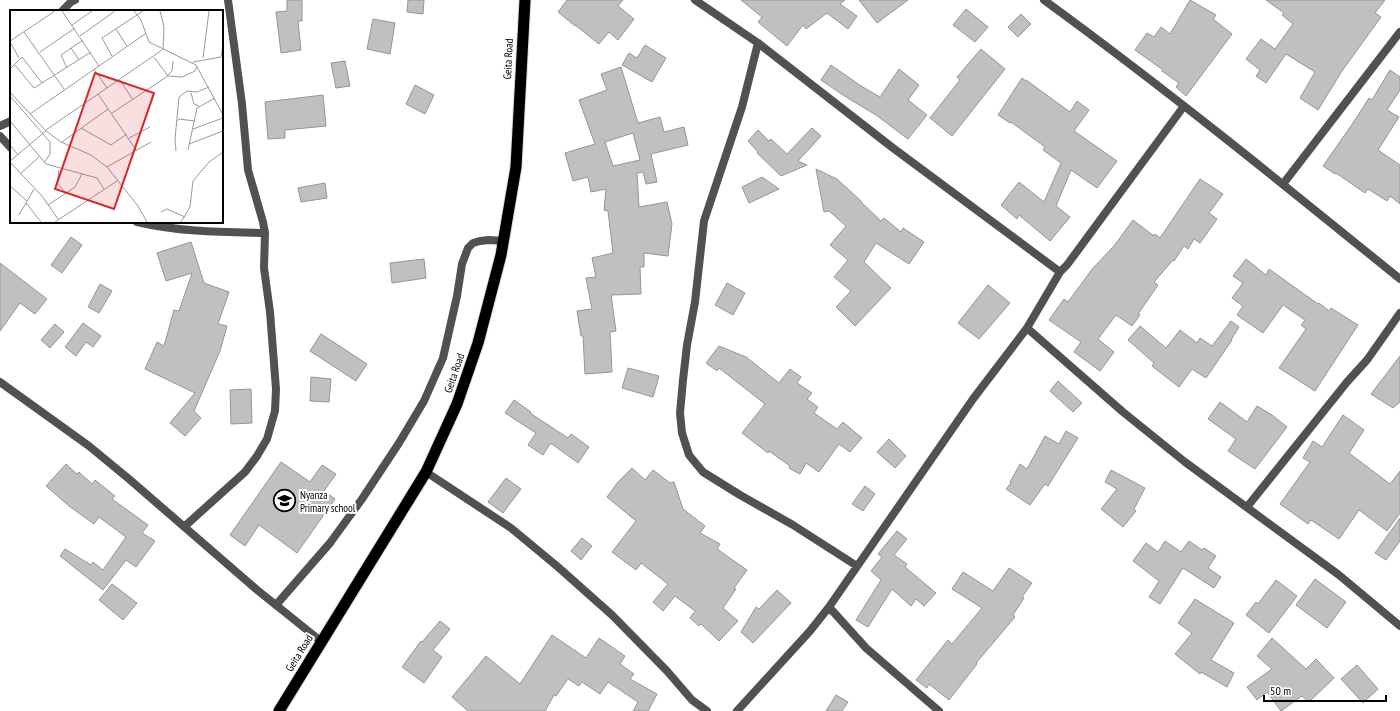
<svg xmlns="http://www.w3.org/2000/svg" width="1400" height="711" font-family="'PT Sans Narrow',sans-serif">
<rect width="100%" height="100%" fill="#fff"/>
<path fill="#c0c0c0" stroke="#959595" fill-rule="evenodd" d="M287,0H302V21H298L301,50L281,53L276,12L287,11Z
M408,0H424L423,14L407,12Z
M567,0H623L618,6L634,19L618,40L609,32L599,44L575,25V26L558,12Z
M741,0H845L840,4L857,16L848,29L827,13L806,29L803,25L787,46L758,22L762,17Z
M859,0H908L877,23Z
M1190,0L1216,15L1213,19L1232,34L1186,96L1176,87L1179,83L1162,71L1163,70L1135,50L1147,33L1154,37L1161,27L1170,34Z
M1266,0H1385L1375,13L1381,17L1342,71L1318,110L1300,98L1315,72L1286,54L1266,83L1256,76L1260,70L1246,59L1261,39L1275,49L1293,24L1282,15L1284,13Z
M966,9L988,27L975,42L953,25Z
M1021,14L1031,24L1018,37L1008,27Z
M373,19L395,23L390,54L367,49Z
M645,45L666,58L652,82L622,65L629,53L637,58Z
M981,49L1005,69L952,136L930,118L960,80L957,77Z
M345,61L350,86L336,88L331,63Z
M831,65L861,86L880,97L899,69L919,85L908,100L927,115L908,139L876,115L846,97L821,80Z
M621,67L638,123L660,117L664,132L684,127L688,145L651,154L657,182L646,184L643,172L637,173L639,207L667,202L672,224L668,256L644,253V267H640L641,294L611,295L616,331L610,332L612,372L585,374L583,336H581L577,311L592,309L586,278L596,277L592,258L613,253L608,211L604,210L606,189L591,192L588,177L573,181L565,153L595,144L579,100L607,90L601,74ZM633,133L640,160L613,166L605,142Z
M1390,70L1400,77V90L1387,110L1399,117L1378,150L1400,165V204L1390,196L1387,201L1368,189L1365,193L1336,173L1335,174L1323,166L1353,123L1369,98L1372,100Z
M1022,78L1026,81V80L1070,112L1077,101L1089,110L1074,131L1117,161L1097,188L1071,170L1056,206L1070,217L1050,241L1019,215L1017,219L1001,205L1019,182L1044,202L1061,163L1043,150L1045,147L1011,122L1010,123L998,115Z
M415,85L434,95L425,114L406,104Z
M323,95L326,126L285,130V138L268,139L265,102Z
M812,128L821,136L798,161L807,165L781,176L757,153L758,152L748,141L758,130L769,141L771,139L787,154Z
M816,169L837,179L861,201V202L881,221L884,218L901,232L903,228L924,242L909,264L876,243L864,262L891,288L855,326L836,307L851,291L834,277L848,260L830,245L846,226L829,211L824,212Z
M762,177L779,189L749,203L742,187Z
M1200,179L1223,194L1209,213L1217,219L1200,243L1194,239L1188,249L1184,246L1174,261L1173,260L1154,282L1158,285L1138,314L1140,315L1132,326L1116,315L1098,339L1114,352L1100,371L1074,352L1081,342L1049,320L1064,299L1068,302L1093,268L1114,246L1133,220L1154,236L1155,234L1160,238Z
M325,183L327,198L301,202L298,188Z
M71,237L82,245L62,273L51,265Z
M191,242L204,283L229,292L218,324L227,326L220,351L194,411L201,418L185,436L170,423L195,393L145,369L157,342L164,346L174,310L179,311L192,273L166,281L157,253Z
M424,259L426,278L392,283L390,263Z
M1246,259L1266,275L1269,269L1318,304L1319,303L1329,311L1331,308L1358,325L1315,391L1279,368L1306,329L1301,325L1305,320L1283,305L1263,333L1237,315L1243,306L1232,298L1243,283L1233,276Z
M0,263L47,299L35,314L20,303L0,331Z
M727,283L745,293L733,315L715,305Z
M100,284L112,291L99,313L88,307Z
M988,285L1010,303L979,339L958,323Z
M1231,321L1239,327L1231,340H1232L1206,378L1192,369L1179,387L1152,366L1154,363L1128,340L1140,326L1166,348L1180,330L1197,343L1200,338L1212,346Z
M83,323L101,336L93,347L86,342L76,356L65,347Z
M55,324L64,332L50,348L41,340Z
M321,334L367,364L356,381L310,351Z
M719,346L746,357L779,383L790,369L801,377L797,383L812,393L807,399L818,407L814,413L837,429L843,422L862,438L850,452L839,444L819,472L806,463L800,474L789,468L790,466L769,451L768,453L742,433L765,404L719,368L717,371L706,363Z
M1400,356V402L1393,408L1371,394Z
M628,368L659,376L653,397L622,388Z
M311,377L331,379L329,402L310,401Z
M1058,381L1082,403L1073,412L1050,391Z
M251,389L252,423L231,424L230,390Z
M514,400L531,412L530,413L568,438L571,434L589,447L578,463L552,444H550L543,455L528,445L536,433L505,413Z
M1220,402L1247,422L1257,406L1272,415L1287,427L1255,469L1228,451L1236,439L1208,419Z
M1343,415L1364,430L1349,453L1390,484L1400,471V513L1387,531L1359,510L1339,539L1311,520L1308,524L1280,504L1310,462L1303,458L1313,441L1322,447Z
M1066,431L1078,438L1048,486L1045,484L1030,505L1006,489L1011,483L1010,482L1020,464L1027,469L1045,436L1059,444Z
M889,439L906,456L895,468L877,452Z
M281,462L310,482L322,465L336,474L324,491L335,499L297,553L259,525L245,546L230,535Z
M66,464L77,474L79,472L92,484L95,480L115,496L112,499L148,525L142,533L155,541L136,567L126,560L103,590L60,556L65,549L91,565L93,562L103,570L126,537L99,517L94,524L69,506L46,486Z
M632,468L645,480L653,470L670,483L674,482L683,509L705,526L700,533L720,544L717,549L747,570L734,588L736,589L723,608L738,621L719,641L701,624L699,626L690,618L695,611L675,596L663,611L653,602L668,584L641,563L636,570L612,552L636,521L607,497L618,482Z
M1111,470L1145,488L1134,509L1136,511L1123,527L1101,509L1117,489L1105,482Z
M506,478L521,489L503,513L488,502Z
M865,486L875,494L863,511L852,504Z
M1400,518V541L1386,560L1375,553Z
M897,531L907,539L894,555L907,564L905,567L936,593L924,606L916,599L911,606L892,589L868,627L856,620L881,580L871,571L882,557L878,554Z
M582,538L592,546L581,560L571,551Z
M1165,541L1181,552L1189,541L1202,550L1204,548L1216,556L1208,568L1221,577L1214,588L1183,568L1160,604L1149,597L1159,581L1133,561L1146,543L1158,552Z
M1009,568L1032,583L1022,597L1024,598L1013,615L1015,617L976,663L977,664L949,700L929,684L927,688L916,680L948,640L952,644L982,608L952,589L963,572L993,591Z
M1315,579L1346,602L1327,628L1296,605Z
M1276,580L1297,596L1269,633L1246,615L1256,602L1258,604Z
M112,584L137,603L123,620L99,600Z
M777,590L791,603L753,643L741,632L756,607L759,609Z
M1195,599L1234,623L1211,660L1234,673L1227,687L1201,672L1200,674L1175,654L1192,633L1178,623Z
M440,621L450,629L433,650L442,657L424,683L402,667L421,641L422,642Z
M552,635L586,658L599,638L625,656L620,664L634,674L630,679L657,694L648,711H633L638,702L608,682L600,694L582,682L579,686L568,679L556,696L554,695L545,711H468L452,697L486,656L520,684Z
M1272,638L1306,669L1316,659L1334,678L1309,702L1302,696L1281,711L1267,692L1257,700L1247,687L1272,669L1257,656Z
M1357,665L1378,689L1363,703L1341,679Z
M836,695L848,702L842,711H826Z"/>
<g fill="none" stroke-linecap="round" stroke-linejoin="round">
<defs>
<path id="trunk" d="M279,711L426,472L457,404L478,343L501,255L516,167L525,0"/>
</defs>
<use href="#trunk" stroke="#dbdbdb" stroke-width="13"/>
<path stroke="#515151" stroke-width="8" d="M276,605L330,543L362,499L399,443L424,401L443,358L457,296L462,264L468,248L473,243L480,241L489,240L504,241"/>
<path stroke="#515151" stroke-width="8" d="M695,0L758,43L893,148L1060,272
M1044,0C1166,89 1283,184 1400,279
M62,11L71,2L75,0
M758,43L742,107L704,221L695,302L687,345L683,380L680,413L682,433L689,455L703,472L740,495L793,525L857,566
M0,126L11,121
M0,136L11,148
M1283,184L1400,32
M137,222C180,232 222,232 265,233
M1027,328L1123,412L1185,462L1339,575L1400,626
M0,382L89,446L129,479L256,589L322,642
M426,472L511,528L558,567L612,615L667,671L692,700L707,711
M1247,507L1347,382L1367,360L1400,313
M185,526L245,472L257,456L267,439L275,411L276,389L270,312L264,268L265,233L263,222L248,170L242,104L228,0
M829,607L866,648L939,711
M737,711L810,631L829,607L973,399L1027,328L1060,272L1067,265L1184,106"/>
<use href="#trunk" stroke="#000" stroke-width="11"/>
</g>
<defs>
<symbol id="school-ring" viewBox="-11 -11 22 22"><circle r="9.5" fill="#fff" stroke="#000" stroke-width="1.5"/><path d="M0-5L7-2L0 1L-7-2ZM-4 1L0 2.5L4 1V4Q0 6-4 4Z" fill="#000"/></symbol>
</defs>
<g fill-rule="evenodd">
<use href="#school-ring" x="272" y="488" width="25" height="25"/>
</g>
<g text-anchor="middle" dominant-baseline="central" stroke-width="4" stroke-linejoin="round" paint-order="stroke">
<g font-size="11" fill="#000" stroke="#fff">
<text transform="translate(508 59) rotate(-87)">Geita Road</text>
<text transform="translate(454 373) rotate(-71)">Geita Road</text>
<text transform="translate(299 653) rotate(-58)">Geita Road</text>
</g>
<g font-size="11" fill="#000" stroke="#fff" text-anchor="start">
<text x="300" y="495">Nyanza<tspan x="300" dy="13">Primary school</tspan></text>
</g>
</g>
<g transform="translate(10 10)">
<rect width="213" height="213" fill="#fff"/>
<path fill="none" stroke="#999" stroke-width="1" d="M52,1L89,56M124,1L131,10L139,32L186,55L213,105M150,1L154,17L153,40M62,15L82,1M106,19L117,36M14,22L54,79M70,26L105,1M0,31L45,1M0,32L9,48M61,38L69,50M30,42L65,18M102,46L92,28L133,1M193,48L199,1M183,52L211,47L213,35M5,55L24,78L81,42M57,58L51,45L73,30M0,59L12,47L32,73M84,59L97,78M158,65L162,61L163,51M158,66L172,67L185,61L187,57M110,70L123,90M0,82L36,121L51,132L81,145L97,157L128,196L137,212M181,83L184,94L189,96M88,84L126,140M0,86L40,132V144L34,153M102,103L158,66L144,47M20,104L135,24M0,111L36,154L87,168L94,179M167,111L169,109L185,111M71,118L101,135L117,124M183,119L213,108M36,120L152,40M119,128L140,117M52,132L98,99M179,134L213,121M0,135L8,145M178,140L187,98L205,88M166,141L165,129L169,87L177,81L187,82L199,77M0,151L36,121M0,152L32,186L48,209M97,157L141,132M49,160L47,173L56,183M10,164L29,147M0,176L17,191M16,193L31,212M38,195L65,177L72,164M151,202L157,199L175,207M9,205L24,179M45,212L107,171M171,212L180,197L183,171L199,152L213,142"/>
<path fill="#d62828" fill-opacity="0.15" stroke="#d62828" stroke-width="2" d="M85,63L144,83L104,199L45,179Z"/>
<rect width="213" height="213" fill="none" stroke="#000" stroke-width="2"/>
</g>
<path d="M1264 695v6h122v-6" fill="none" stroke="#000000" stroke-width="2"/>
<text x="1270" y="695" font-size="12" fill="#000000" stroke="#ffffff" stroke-width="3" paint-order="stroke">50 m</text>
</svg>
